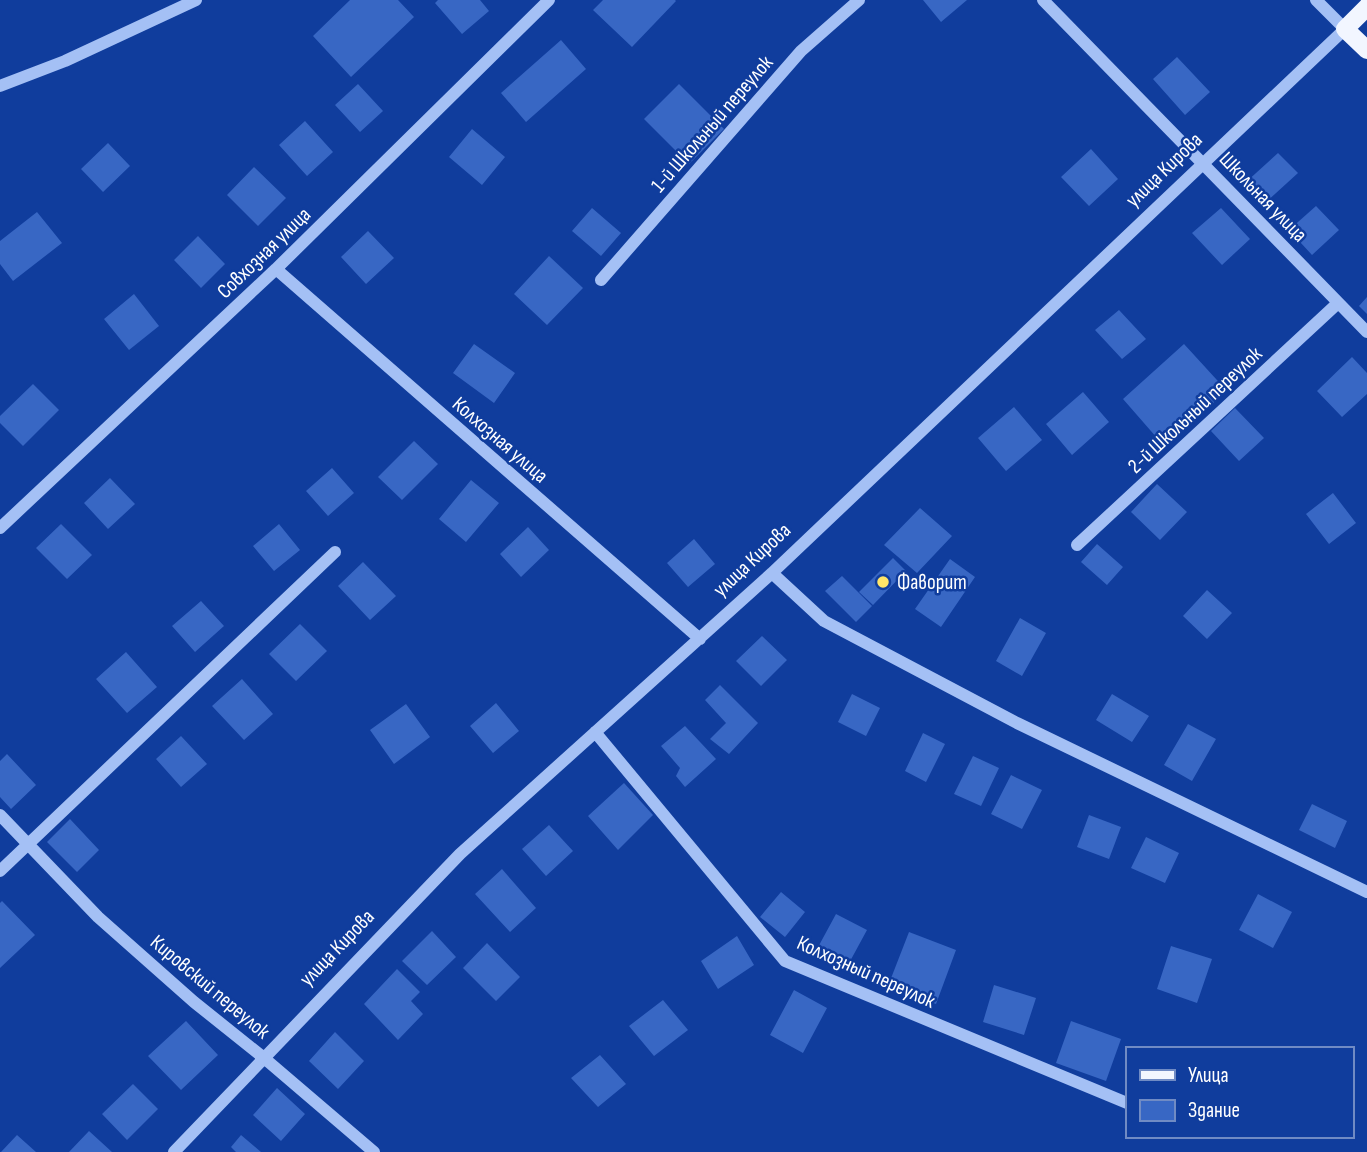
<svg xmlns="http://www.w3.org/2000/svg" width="1367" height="1152" font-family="'Sofia Sans Condensed',sans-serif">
<rect width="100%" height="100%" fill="#103d9d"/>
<path fill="#3867c4" d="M350,0H398L414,17L351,77L313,36Z
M438,0H480L489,11L462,34L435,3Z
M603,0H675L676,1L632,47L593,10Z
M923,0H967L941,22Z
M561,40L586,69L526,122L501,93Z
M1177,57L1210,92L1185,115L1153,79Z
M358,84L383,111L360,132L335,105Z
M679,84L724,129L689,164L644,119Z
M305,121L333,152L307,176L279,145Z
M472,129L505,157L482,185L449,157Z
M108,143L130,166L103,192L81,169Z
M1091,149L1118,179L1089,206L1061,177Z
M1278,153L1298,173L1264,204L1245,183Z
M254,167L286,198L258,226L227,195Z
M1316,206L1339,230L1312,255L1289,230Z
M592,208L621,233L601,256L572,231Z
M1221,208L1250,239L1222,265L1192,233Z
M37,212L62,243L13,281L0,264V241Z
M368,231L394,258L366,284L341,257Z
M198,236L225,264L201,288L174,260Z
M549,256L583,288L547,325L514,294Z
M134,294L159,326L129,350L104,319Z
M1367,297V314L1359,306Z
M1119,310L1146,339L1122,359L1095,330Z
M474,344L515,373L494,403L453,373Z
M1184,344L1227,391L1164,446L1123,399Z
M1352,357L1367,373V394L1342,417L1317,391Z
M33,384L59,410L23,446L0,423V416Z
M1083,392L1109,422L1072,455L1046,424Z
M1014,407L1042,440L1006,471L978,438Z
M1235,408L1264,438L1239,461L1211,431Z
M414,441L438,464L402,500L378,477Z
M332,468L354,493L328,516L306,491Z
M110,478L135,504L108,529L84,503Z
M471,480L499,503L466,542L439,519Z
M1157,484L1187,512L1160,540L1131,512Z
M1333,493L1356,523L1329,544L1306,514Z
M920,508L952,536L917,573L884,545Z
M61,524L92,555L67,579L36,548Z
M279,524L300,550L274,571L253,546Z
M528,527L549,550L521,577L500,554Z
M694,539L715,564L688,587L667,563Z
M1097,544L1123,567L1107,585L1081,562Z
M893,558L906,571L873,605L859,592Z
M950,559L975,577L941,627L915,609Z
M363,562L396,596L370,620L338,586Z
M842,576L872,606L856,622L825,591Z
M1207,590L1232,613L1207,639L1183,616Z
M201,601L224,626L195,652L172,626Z
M1020,618L1046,633L1022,676L996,661Z
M300,624L327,651L296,681L269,654Z
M762,636L787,660L761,686L736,661Z
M126,652L157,687L127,713L96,679Z
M242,679L273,714L244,740L212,706Z
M720,685L758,723L729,754L710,739L726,723L705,700Z
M852,694L880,708L866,736L838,722Z
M1112,694L1149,716L1132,742L1096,720Z
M496,703L519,731L493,753L470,726Z
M406,704L430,737L394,764L370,730Z
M1188,724L1216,739L1192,781L1164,765Z
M685,726L716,759L685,787L676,776L680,768L661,746Z
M923,733L945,744L926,782L905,771Z
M181,736L207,764L181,787L156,759Z
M7,754L36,785L11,809L0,797V761Z
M973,756L999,768L981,806L954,794Z
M1011,775L1042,790L1022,829L991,814Z
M624,783L653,815L618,850L588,816Z
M1312,804L1347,821L1335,848L1299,830Z
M1089,815L1121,827L1109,859L1077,847Z
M70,819L99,850L77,872L47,842Z
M549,825L573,851L546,876L522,849Z
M1146,837L1179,853L1165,883L1131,868Z
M502,869L536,908L510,932L475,894Z
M781,892L805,912L785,937L760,917Z
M1258,894L1292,912L1273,948L1239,930Z
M2,901L35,935L0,968V903Z
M836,914L867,930L848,965L817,949Z
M432,931L456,957L427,985L402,961Z
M909,932L956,950L936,1004L888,986Z
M737,936L754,965L718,989L701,961Z
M487,943L520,977L496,1001L463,968Z
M1171,946L1212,959L1197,1003L1157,989Z
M397,969L420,992L411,1001L423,1014L398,1040L364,1004Z
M994,985L1036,998L1024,1035L983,1022Z
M794,990L827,1008L803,1053L770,1035Z
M663,1000L688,1030L654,1056L629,1026Z
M186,1021L218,1055L181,1090L148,1056Z
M1071,1021L1121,1039L1106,1081L1056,1063Z
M335,1032L364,1061L338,1089L309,1061Z
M600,1055L626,1084L598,1107L571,1078Z
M133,1084L158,1109L127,1140L102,1114Z
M277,1088L305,1114L281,1141L253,1115Z
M89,1131L112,1152H69Z
M17,1135L36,1152H1Z
M241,1135L261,1152H236L231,1147Z"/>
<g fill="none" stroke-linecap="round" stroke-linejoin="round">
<path stroke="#a4c0f5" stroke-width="12" d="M1043,0L1367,332
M0,86L65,61L196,0
M276,269L700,639
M601,280L801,51L859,0
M0,528L276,269L549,0
M1077,545L1338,303
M772,573L824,621L1017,723L1367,892
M595,732L785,961L1127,1103
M0,815L98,917L194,1002L264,1058L374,1152
M0,871L335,552
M174,1152L460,854L772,573L1345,29L1316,0"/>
<path stroke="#f2f6ff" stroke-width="18" d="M1367,7L1345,29L1367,50"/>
</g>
<circle fill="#ffe568" stroke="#103d9d" stroke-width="2.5" cx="883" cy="582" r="7"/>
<g text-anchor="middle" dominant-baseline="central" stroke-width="5" stroke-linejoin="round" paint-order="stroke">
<g font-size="21" fill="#fff" stroke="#103d9d">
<text transform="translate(712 124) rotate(-49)">1-й Школьный переулок</text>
<text transform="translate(1164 170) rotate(-44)">улица Кирова</text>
<text transform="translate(1263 197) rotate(46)">Школьная улица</text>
<text transform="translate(264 253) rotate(-44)">Совхозная улица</text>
<text transform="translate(1195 410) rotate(-43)">2-й Школьный переулок</text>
<text transform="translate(500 440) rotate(41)">Колхозная улица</text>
<text transform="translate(752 560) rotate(-43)">улица Кирова</text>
<text transform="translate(337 948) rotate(-46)">улица Кирова</text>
<text transform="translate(866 972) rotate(24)">Колхозный переулок</text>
<text transform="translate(210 987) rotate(40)">Кировский переулок</text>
</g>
<g font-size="21" fill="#fff" stroke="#103d9d" text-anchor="start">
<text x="897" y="582">Фаворит</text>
</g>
</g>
<rect x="1126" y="1047" width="228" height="91" fill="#103d9d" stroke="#708bc4" stroke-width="2"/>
<rect x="1140" y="1070" width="35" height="10" fill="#f2f6ff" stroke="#708bc4" stroke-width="2"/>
<text x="1188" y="1082" font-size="21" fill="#ffffff">Улица</text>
<rect x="1140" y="1100" width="35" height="21" fill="#3867c4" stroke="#708bc4" stroke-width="2"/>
<text x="1188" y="1117" font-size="21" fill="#ffffff">Здание</text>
</svg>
